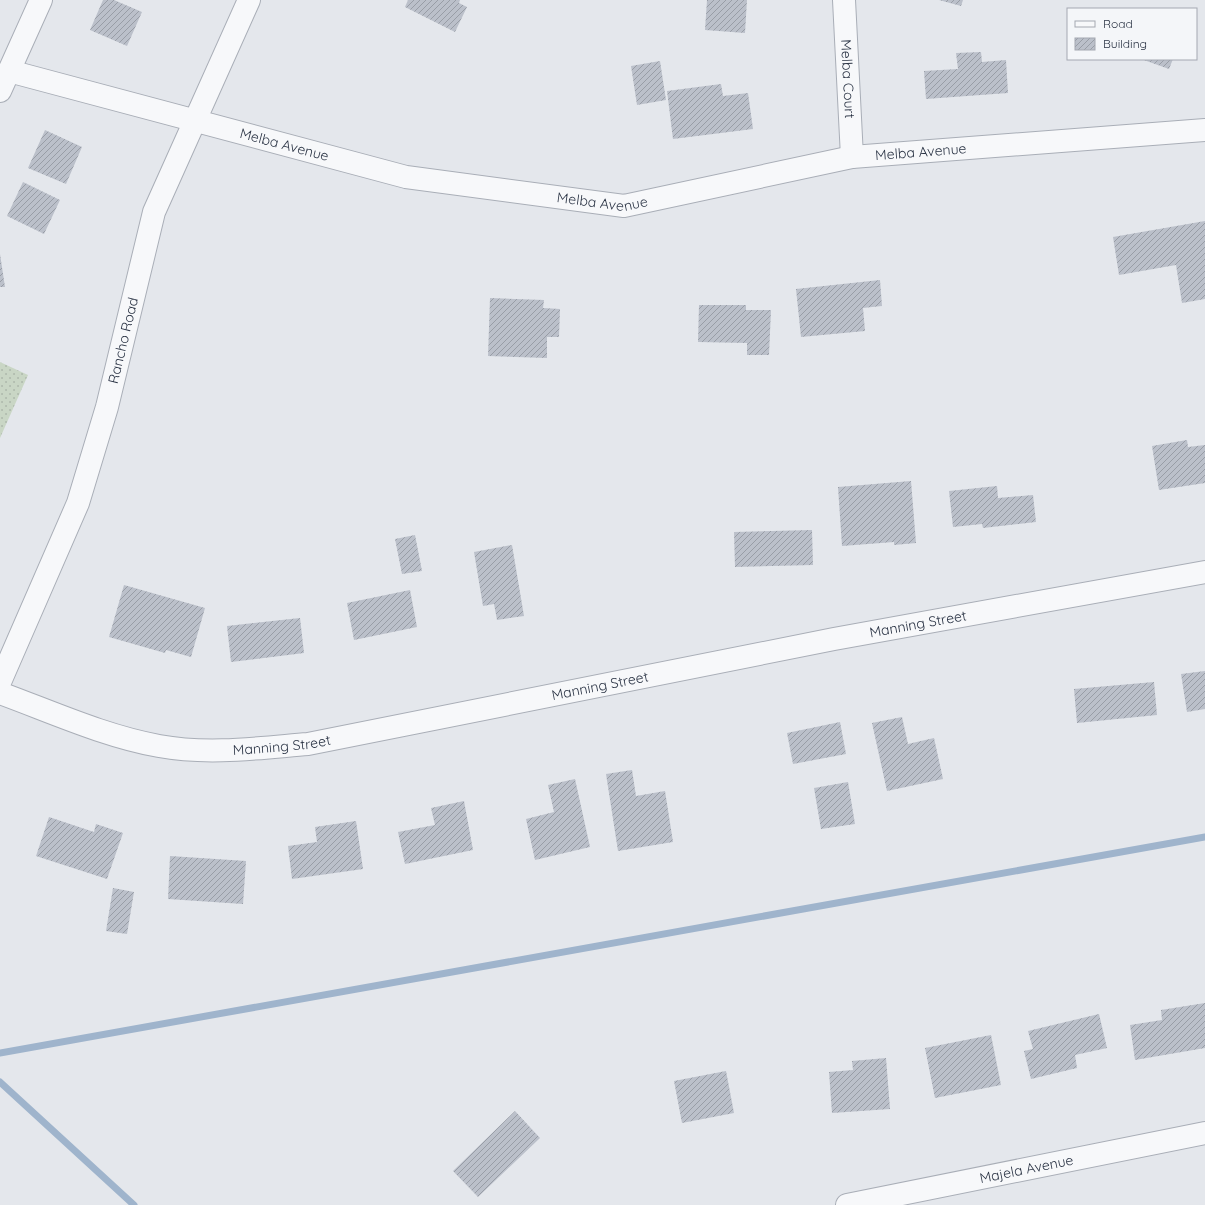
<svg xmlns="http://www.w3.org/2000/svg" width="1205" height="1205" font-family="Quicksand,sans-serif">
<defs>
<pattern id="grass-dots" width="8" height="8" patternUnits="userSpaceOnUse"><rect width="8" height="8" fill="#c9d6c5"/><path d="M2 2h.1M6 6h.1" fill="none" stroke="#adb8ab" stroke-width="1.8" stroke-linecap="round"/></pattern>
<pattern id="building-hatch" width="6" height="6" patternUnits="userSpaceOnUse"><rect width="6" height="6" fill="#bbc0ca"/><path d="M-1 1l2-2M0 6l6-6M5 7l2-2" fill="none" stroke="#989da6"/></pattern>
</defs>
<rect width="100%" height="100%" fill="#e4e7ec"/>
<path fill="url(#grass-dots)" d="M0,362L28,375L0,438Z"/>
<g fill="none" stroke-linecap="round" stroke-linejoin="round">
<path stroke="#9fb4cc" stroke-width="7" d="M0,1053L1205,837
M0,1082L134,1205"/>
</g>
<path fill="url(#building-hatch)" d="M103,0H114L142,12L127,46L90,30Z
M408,0H460L459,3L467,7L455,32L405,7Z
M707,0H747L745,33L705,30Z
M939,0H963L961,6Z
M981,52L982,62L1006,60L1008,93L926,99L924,71L958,69L956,53Z
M1141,59H1173L1169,69Z
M660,61L666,100L637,105L631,66Z
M721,84L723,96L748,93L753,129L673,139L667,91Z
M45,130L82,147L66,184L28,168Z
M23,182L60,200L44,234L7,216Z
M1205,221V299L1182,303L1176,265L1119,275L1113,237Z
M0,254L5,287H0Z
M880,280L882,306L863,308L865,331L801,337L796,289Z
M490,298L544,300L543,308L560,309L559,337H547V358L488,356Z
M699,305H746V310H771L769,355H747V343L698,342Z
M1187,440L1188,447L1205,445V483L1159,490L1152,446Z
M911,481L916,543L894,545V542L842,546L838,487Z
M997,486L998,498L1033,495L1036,522L983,528L982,524L953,527L949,491Z
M812,530L813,565L735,567L734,532Z
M415,535L422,571L402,574L395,539Z
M512,545L524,616L497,620L494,604L483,606L474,552Z
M124,585L205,608L191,657L166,650L165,653L109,637Z
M410,590L417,627L354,640L347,603Z
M300,618L304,653L231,662L227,626Z
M1205,671V709L1187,712L1181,674Z
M1154,682L1157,715L1077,723L1074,689Z
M902,717L908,744L934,738L943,779L887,791L872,723Z
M840,722L846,754L793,764L787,733Z
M632,770L636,796L665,791L673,842L618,851L606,774Z
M575,779L590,847L535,860L526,819L554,812L548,785Z
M848,782L855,824L821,829L814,788Z
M464,801L473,850L405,864L398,832L435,825L431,808Z
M49,817L94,832L96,824L123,833L107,879L36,856Z
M356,821L363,869L292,879L288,846L317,842L315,827Z
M170,856L246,861L243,904L168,899Z
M113,888L134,892L127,934L106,931Z
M1205,1003V1048L1135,1060L1130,1025L1162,1020L1161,1010Z
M1099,1014L1107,1048L1075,1055L1077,1068L1031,1079L1024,1051L1033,1049L1028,1031Z
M991,1035L1001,1085L935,1098L925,1048Z
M886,1058L890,1109L832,1113L829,1072L853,1070L852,1061Z
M726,1071L734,1113L682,1123L674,1081Z
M515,1111L540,1138L478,1197L453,1171Z"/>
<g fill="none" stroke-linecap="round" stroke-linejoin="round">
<defs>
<g id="minor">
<path id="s1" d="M844,0L852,157"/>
<path id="s2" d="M9,71L406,177L624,206L852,157L1205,130"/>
<path d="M0,91L41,0"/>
<path id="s3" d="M0,693C52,712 104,736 159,746C208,755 259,748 308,744L834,639L1205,572"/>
<path id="s4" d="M847,1205L1205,1133"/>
</g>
<g id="tertiary">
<path id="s5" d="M0,682L78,503L107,407L154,212L249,0"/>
</g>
</defs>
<use href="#minor" stroke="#a9aeb7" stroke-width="24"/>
<use href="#tertiary" stroke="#a9aeb7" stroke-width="24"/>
<use href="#minor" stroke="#f7f8fa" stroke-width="22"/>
<use href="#tertiary" stroke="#f7f8fa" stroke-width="22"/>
</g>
<g text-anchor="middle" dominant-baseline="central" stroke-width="3" stroke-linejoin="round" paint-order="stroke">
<g font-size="14" fill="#2b3445" stroke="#f4f6f9">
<text stroke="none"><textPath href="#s1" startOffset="79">Melba Court</textPath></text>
<text stroke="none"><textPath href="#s2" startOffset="285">Melba Avenue</textPath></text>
<text stroke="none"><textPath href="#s2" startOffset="933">Melba Avenue</textPath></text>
<text stroke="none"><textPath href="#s2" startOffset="609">Melba Avenue</textPath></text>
<text stroke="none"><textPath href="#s5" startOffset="364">Rancho Road</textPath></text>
<text stroke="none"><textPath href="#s3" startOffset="939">Manning Street</textPath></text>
<text stroke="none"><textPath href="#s3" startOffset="615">Manning Street</textPath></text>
<text stroke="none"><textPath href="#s3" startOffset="291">Manning Street</textPath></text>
<text stroke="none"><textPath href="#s4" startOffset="183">Majela Avenue</textPath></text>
</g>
</g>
<rect x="1067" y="8" width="130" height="52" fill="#f4f6f9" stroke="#a4a8b1"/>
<rect x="1075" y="21" width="20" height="6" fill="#f7f8fa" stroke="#a4a8b1"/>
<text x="1103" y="28" font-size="12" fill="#2b3445">Road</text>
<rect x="1075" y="38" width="20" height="12" fill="url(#building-hatch)" stroke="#a4a8b1"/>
<text x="1103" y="48" font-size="12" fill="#2b3445">Building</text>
</svg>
